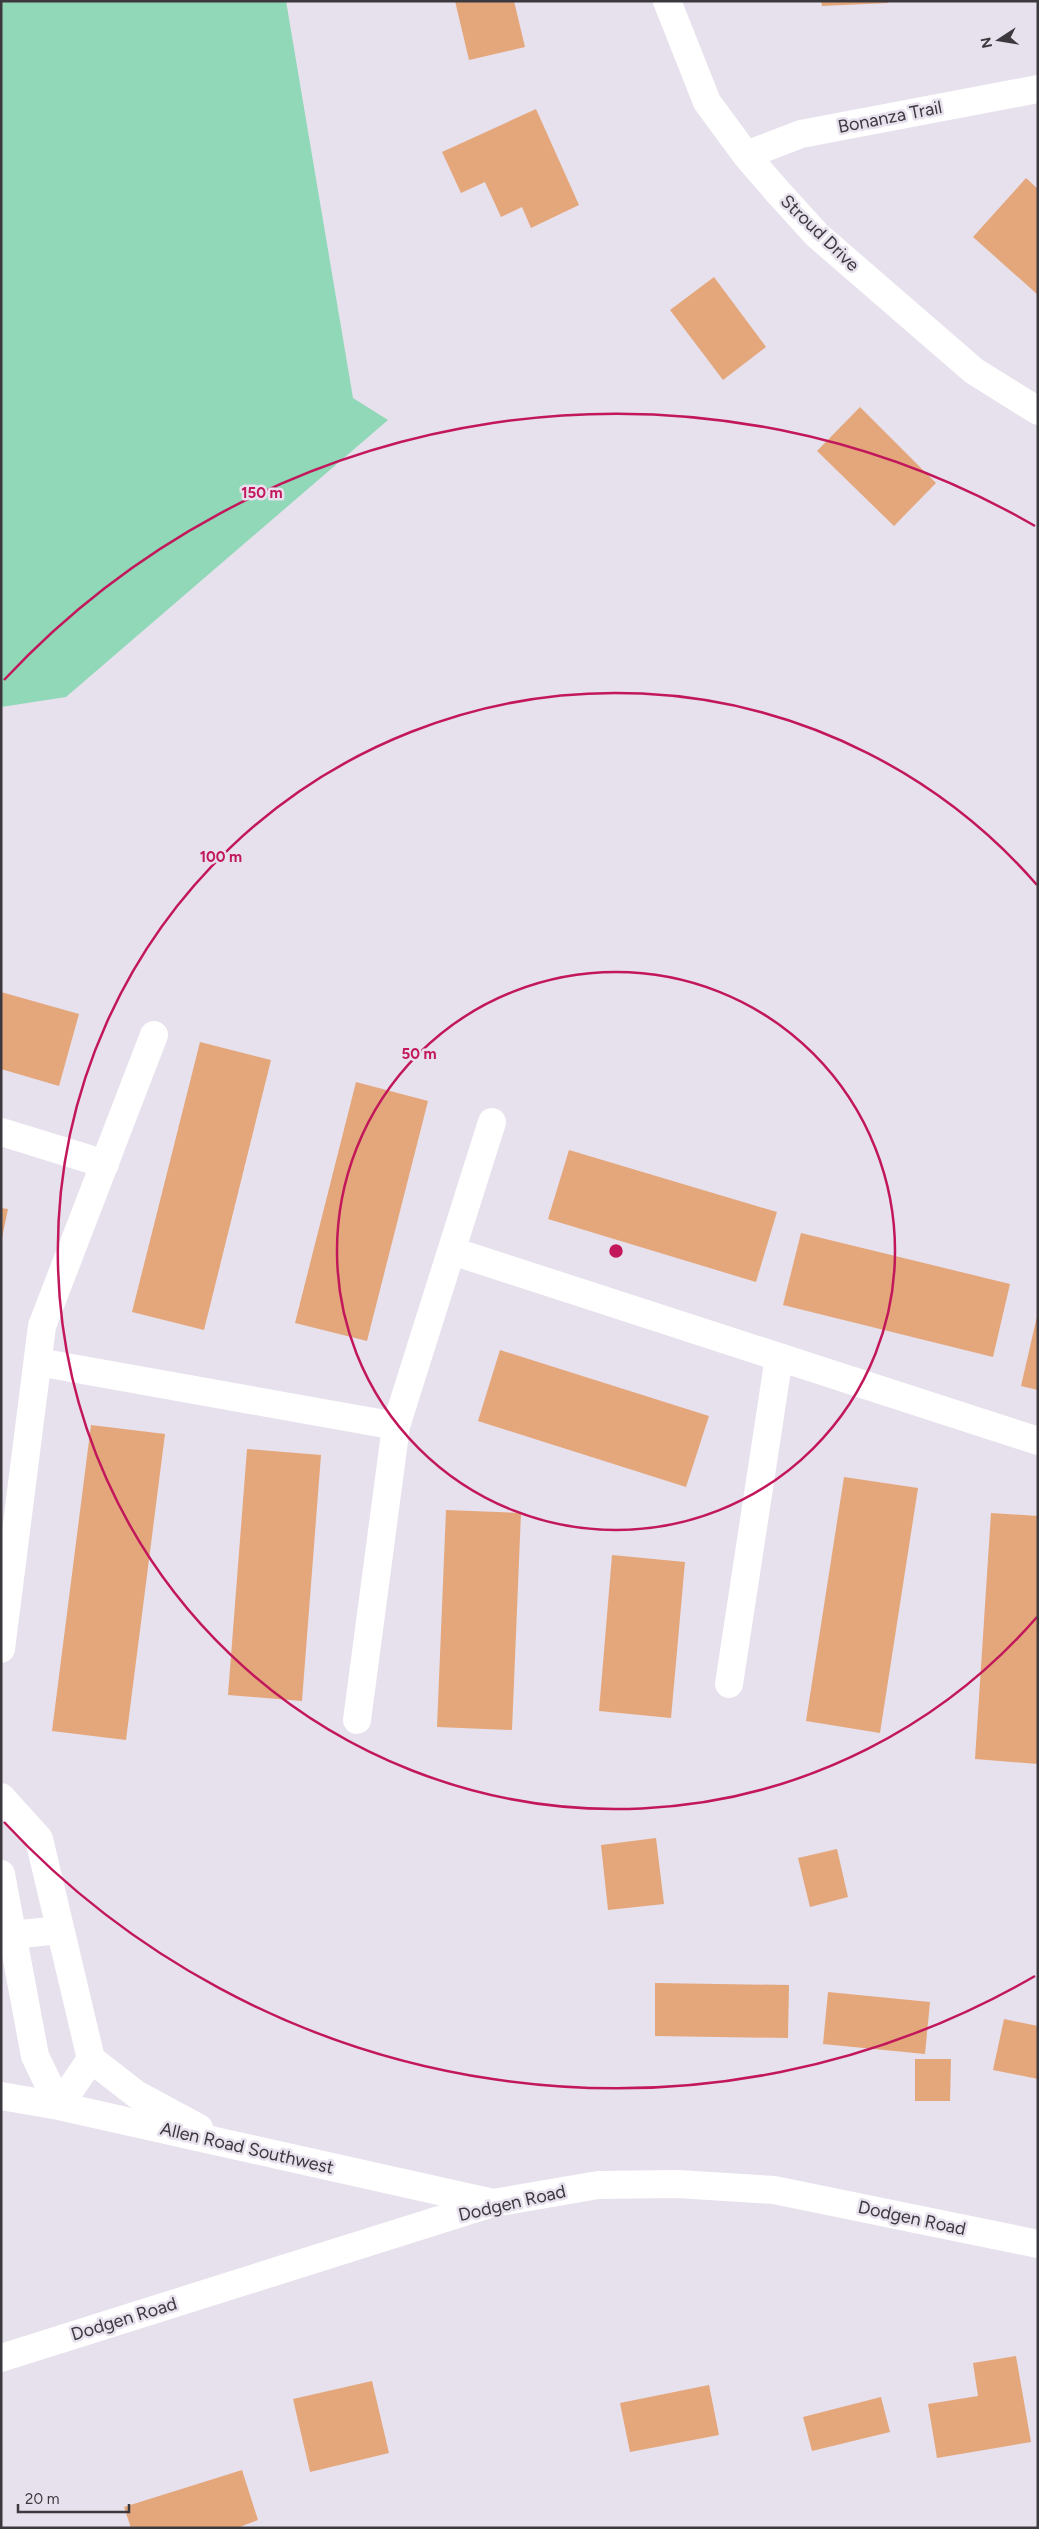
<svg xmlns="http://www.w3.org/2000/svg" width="1039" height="2529" font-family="Figtree,sans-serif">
<rect width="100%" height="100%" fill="#e7e0ed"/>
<path fill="#90d8b8" d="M1,1H286L353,398L388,420L66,697L1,707Z"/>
<path fill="#e4a77b" d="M455,1H514L525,47L469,60Z
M821,1H888V3L822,6Z
M536,109L579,205L531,228L522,207L501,217L485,182L461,193L442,152Z
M1026,178L1038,189V295L973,237Z
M714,277L766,347L723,380L670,310Z
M860,407L936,483L894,526L817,451Z
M1,992L79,1014L59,1086L1,1069Z
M200,1042L271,1060L204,1330L132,1312Z
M356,1082L428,1101L367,1341L295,1323Z
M569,1150L777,1212L756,1282L548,1219Z
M1,1208L8,1209L2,1238H1Z
M801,1233L1010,1284L993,1357L783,1305Z
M1038,1312V1390L1021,1386Z
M500,1350L709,1416L686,1487L478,1421Z
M91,1425L165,1434L126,1740L52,1731Z
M247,1449L321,1455L302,1701L228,1695Z
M844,1477L918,1488L880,1733L806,1721Z
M446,1510L521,1513L512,1730L437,1727Z
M991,1513L1038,1516V1764L975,1759Z
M612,1555L685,1562L671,1718L599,1711Z
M656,1838L664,1904L608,1910L601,1845Z
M837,1849L848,1897L810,1907L798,1858Z
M655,1983L789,1985L788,2038L655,2036Z
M828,1992L930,2002L925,2054L823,2044Z
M1004,2019L1038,2026V2079L993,2070Z
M915,2059H951L950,2101H915Z
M1016,2356L1031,2442L937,2458L928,2404L978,2396L973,2363Z
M372,2381L389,2453L310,2472L293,2399Z
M709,2385L719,2435L630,2452L620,2403Z
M881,2397L890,2432L812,2451L803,2417Z
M242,2470L258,2520L237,2528H131L124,2507Z"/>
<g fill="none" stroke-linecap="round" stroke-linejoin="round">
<path stroke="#fff" stroke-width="28" d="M667,1L707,102L746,155L777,191L817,235L974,371L1038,411
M746,155L801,134L1038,89
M1,1132L105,1164
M452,1251L1038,1441
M38,1362L396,1426
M1,1649L42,1326L154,1035
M729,1684L779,1357
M357,1720L396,1426L492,1122
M1,1797L39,1839L91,2059L136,2094L199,2128
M1,1874L35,2056L59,2106
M12,1935L59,1930
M1,2096L59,2106L493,2203
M59,2106L91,2059"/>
<path stroke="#fff" stroke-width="28" d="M1,2358L493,2203L598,2185L678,2184L774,2190L1038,2244"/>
</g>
<g fill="none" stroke="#c2185b" stroke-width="2.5">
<circle cx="616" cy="1251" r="279"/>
<path d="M1037 1617A558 558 0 1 1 1037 885"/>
<path d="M1035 1976A837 837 0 0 1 4 1822M4 680A837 837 0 0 1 1035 526"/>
</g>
<g text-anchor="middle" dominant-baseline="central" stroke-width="5" stroke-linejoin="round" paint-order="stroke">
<g font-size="18" fill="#3c393e" stroke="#e7e0ed">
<text transform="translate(890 117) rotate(-11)">Bonanza Trail</text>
<text transform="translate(820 233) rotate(44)">Stroud Drive</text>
<text transform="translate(247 2148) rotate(13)">Allen Road Southwest</text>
<text transform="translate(512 2203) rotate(-13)">Dodgen Road</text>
<text transform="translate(912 2218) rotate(12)">Dodgen Road</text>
<text transform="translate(124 2319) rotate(-17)">Dodgen Road</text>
</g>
</g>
<circle cx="616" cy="1251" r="8" fill="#c2185b" stroke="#e7e0ed" stroke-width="2.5"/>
<g font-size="15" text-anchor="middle" font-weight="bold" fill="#c2185b" stroke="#e7e0ed" stroke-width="5" stroke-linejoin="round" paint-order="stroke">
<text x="262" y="498">150 m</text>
<text x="221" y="862">100 m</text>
<text x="419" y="1059">50 m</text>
</g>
<rect width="1039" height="2529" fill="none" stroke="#3c393e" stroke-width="5"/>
<g transform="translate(999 40) rotate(258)" stroke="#e7e0ed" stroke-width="4" paint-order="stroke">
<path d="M0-4L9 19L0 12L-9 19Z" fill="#3c393e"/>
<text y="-8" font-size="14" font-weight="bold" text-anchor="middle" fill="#3c393e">N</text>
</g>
<path d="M18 2504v8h111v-8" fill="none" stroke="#3c393e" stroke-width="2.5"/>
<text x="25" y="2504" font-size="15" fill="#3c393e" stroke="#e7e0ed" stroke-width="4" paint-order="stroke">20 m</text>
</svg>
